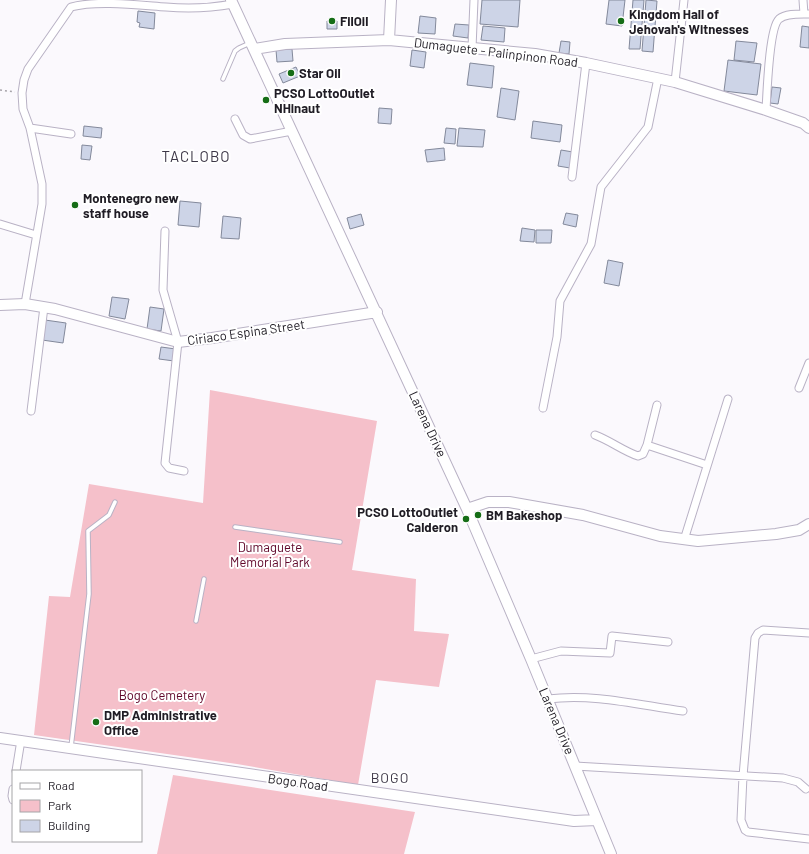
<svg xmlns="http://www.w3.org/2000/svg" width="809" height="854" font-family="Barlow,sans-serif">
<rect width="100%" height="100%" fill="#fbf9fd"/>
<path fill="#f5c0ca" d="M210,390L377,421L352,570L416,579L414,631L449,634L439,687L376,680L358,785L237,764L34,735L49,596L70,597L89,484L203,503Z
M173,775L415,812L404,854H157Z"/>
<path fill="#cdd4e7" stroke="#83899b" d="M482,0H520L518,27L480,24Z
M609,0H625L622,26L606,24Z
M633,0H644L640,49H629Z
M646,0L657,1L653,52L642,51Z
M138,11L155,13L154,29L139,27L140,23L137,22Z
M420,16L436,18L435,34L418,33Z
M327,21H337V29H327Z
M455,24L469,25L468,38L453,36Z
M483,26L505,28L504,42L481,40Z
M802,26L809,27V48L800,47Z
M561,41L570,42L569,54L559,53Z
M736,41L757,43L754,62L734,60Z
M292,49L293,61L277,62L276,50Z
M412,50L426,52L424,68L410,66Z
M728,60L761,64L757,95L724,91Z
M470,63L494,66L492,88L467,85Z
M296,67L300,76L283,83L279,74Z
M772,87L781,88L778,104L770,103Z
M501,88L519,91L515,120L497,117Z
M379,108L392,109L391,124L378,123Z
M533,121L562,125L560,142L531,138Z
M84,126L102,128L101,138L83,136Z
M446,128L456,129L455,144L444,143Z
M459,128L485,130L483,147L457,146Z
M82,145L92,146L90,160L81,159Z
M444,148L445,160L427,162L425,150Z
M561,150L573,152L570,168L558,166Z
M180,201L201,203L199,227L178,225Z
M566,213L578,215L576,227L563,224Z
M361,214L364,225L350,229L347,218Z
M223,216L241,218L239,239L221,238Z
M522,228L535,230L534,242L520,241Z
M536,230H552L551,243H536Z
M608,260L623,263L619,286L604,283Z
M112,297L129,299L125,319L109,316Z
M150,307L164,309L161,331L147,329Z
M45,320L66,323L63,343L42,340Z
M161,347L176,349L174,361L159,359Z"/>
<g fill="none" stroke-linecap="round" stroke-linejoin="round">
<defs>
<path id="lane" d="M223,79L235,51L239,48L250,43
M235,527L340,542
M196,621L204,579
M71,747L89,594L88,531L109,515L115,502"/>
<path id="street" d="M803,0L804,14
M472,48L474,0
M675,82L684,0
M766,110C767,94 769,28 779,19C786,13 800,14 809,14
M235,119L243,135L250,139L292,131
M30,128L71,134
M572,177L586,63
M0,224L36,235
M165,231L163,290L178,342L165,463L169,468L184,471
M25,304L42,204V184L30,128L23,109L22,93L24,80L28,69L71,7C96,0 138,5 166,7C188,9 211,8 233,4
M799,388L809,363
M543,408L557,337L560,301L591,244L601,187L648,127L658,78
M31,411L44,307
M595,435C611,441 623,451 638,456L643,454L647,445L707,465
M647,445L657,405
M684,540L728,399
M809,633L763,630L758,633L755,638L743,776L741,820L745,830L748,832L809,839
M531,659L561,651L610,653L612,636L668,642
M548,699C592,693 639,705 683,711
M575,766L783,778L798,782L806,789
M16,771L21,740
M13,789L12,796L13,800"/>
<path id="secondary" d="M231,0L467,509L531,659L611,854
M389,40L391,0
M254,49L285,44L389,40L535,54L586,63L675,82L766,110L803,123L809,128
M0,305L25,304L55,309L178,342L212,338L377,312
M467,509L488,502H509L583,515L660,536L698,541L776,534L799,530L809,524
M0,738L574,821L597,820"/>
</defs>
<use href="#lane" stroke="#b9b2c5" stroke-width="5.5"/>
<use href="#street" stroke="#b9b2c5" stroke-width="9"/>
<use href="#secondary" stroke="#b9b2c5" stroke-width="12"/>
<path stroke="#a7a4aa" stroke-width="1.5" stroke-dasharray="2 3" stroke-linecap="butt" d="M0,90L15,92"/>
<use href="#lane" stroke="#fff" stroke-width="3.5"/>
<use href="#street" stroke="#fff" stroke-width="7"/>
<use href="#secondary" stroke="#fff" stroke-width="10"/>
</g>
<g fill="#156d16" stroke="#fff" stroke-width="1.5">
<circle cx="332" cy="21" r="4"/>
<circle cx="621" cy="21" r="4"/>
<circle cx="291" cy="73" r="4"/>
<circle cx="266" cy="100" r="4"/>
<circle cx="75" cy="205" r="4"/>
<circle cx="478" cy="515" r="4"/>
<circle cx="466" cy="519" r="4"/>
<circle cx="96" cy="722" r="4"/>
</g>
<g text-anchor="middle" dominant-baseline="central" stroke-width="4" stroke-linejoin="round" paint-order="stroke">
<g font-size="13" font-weight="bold" fill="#201d25" stroke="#fff" text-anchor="start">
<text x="629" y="14">Kingdom Hall of<tspan x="629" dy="15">Jehovah's Witnesses</tspan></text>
<text x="340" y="21">FilOil</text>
<text x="299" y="73">Star Oil</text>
<text x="274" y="93">PCSO LottoOutlet<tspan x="274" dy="15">NHinaut</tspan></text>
<text x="83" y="198">Montenegro new<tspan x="83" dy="15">staff house</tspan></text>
<text x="458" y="512" text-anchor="end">PCSO LottoOutlet<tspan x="458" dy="15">Calderon</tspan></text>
<text x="486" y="515">BM Bakeshop</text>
<text x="104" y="715">DMP Administrative<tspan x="104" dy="15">Office</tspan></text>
</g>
<g font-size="13" fill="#201d25" stroke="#fff">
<text transform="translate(496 52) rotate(7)">Dumaguete - Palinpinon Road</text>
<text transform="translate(246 332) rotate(-8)">Ciriaco Espina Street</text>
<text transform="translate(428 424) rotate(65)">Larena Drive</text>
<text transform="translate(557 721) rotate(67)">Larena Drive</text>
<text transform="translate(298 782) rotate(8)">Bogo Road</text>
</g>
<g font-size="13" fill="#5f0629" stroke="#fff">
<text x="270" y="547">Dumaguete<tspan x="270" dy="15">Memorial Park</tspan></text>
<text x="162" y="695">Bogo Cemetery</text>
</g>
<g font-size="14" letter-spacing="1" fill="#3d3747" stroke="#fff">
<text x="390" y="777">BOGO</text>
</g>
<g font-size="15" letter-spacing="1" fill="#3d3747" stroke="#fff">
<text x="196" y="156">TACLOBO</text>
</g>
</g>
<rect x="12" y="770" width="130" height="72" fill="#ffffff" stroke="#a6a5a8"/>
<rect x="20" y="783" width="20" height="6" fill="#ffffff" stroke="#a6a5a8"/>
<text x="48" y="790" font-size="12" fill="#201d25">Road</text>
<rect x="20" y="800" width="20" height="12" fill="#f5c0ca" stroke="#a6a5a8"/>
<text x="48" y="810" font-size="12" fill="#201d25">Park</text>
<rect x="20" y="820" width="20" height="12" fill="#cdd4e7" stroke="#a6a5a8"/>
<text x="48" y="830" font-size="12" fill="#201d25">Building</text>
</svg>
